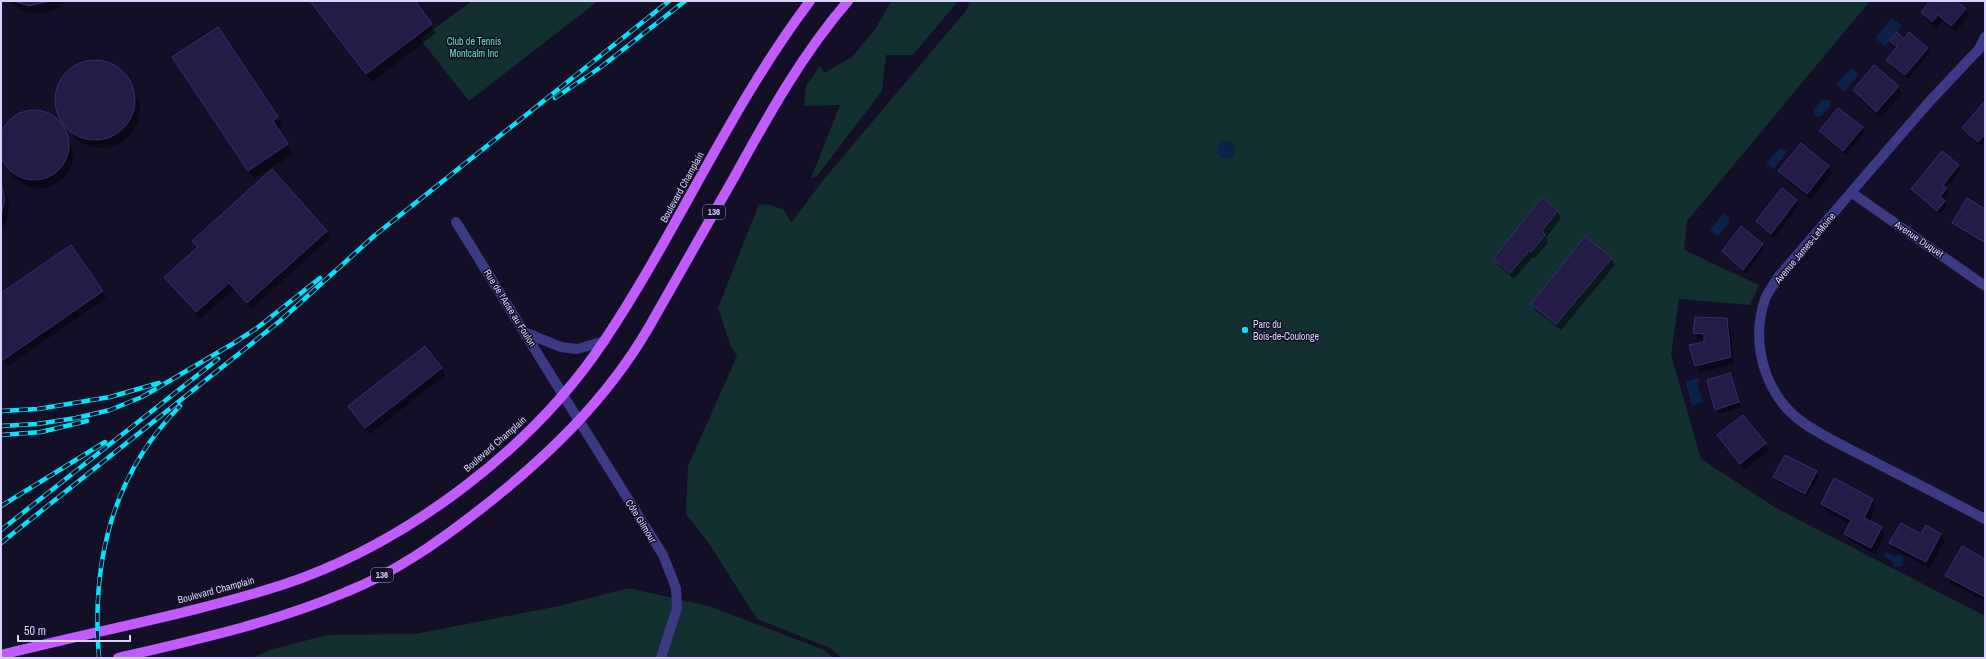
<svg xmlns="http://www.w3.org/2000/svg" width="1986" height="659" font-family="'Archivo Narrow',sans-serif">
<rect width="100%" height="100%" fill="#130f26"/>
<path fill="#12302f" d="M472,1H598L469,101L420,39Z
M891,1H958L913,55H886L882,91L817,176L811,178L840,105L804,106L806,86L820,66L824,73L852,57L876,28Z
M970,1H1870L1687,221L1684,250L1759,285L1750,305L1679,299L1671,355L1701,459L1776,508L1985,616V658H842L830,648L757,619L708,542L686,514L688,466L737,356L731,347L718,308L759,204L771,205L784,210L791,223L824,179L965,12Z
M629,588L712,607L824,650L834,658H251L270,650L327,635L415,634L559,606Z"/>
<path fill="#0c2248" d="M1892,18L1902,26L1885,47L1875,38Z
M1851,68L1859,74L1844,92L1836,84Z
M1822,100H1830V107L1821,116H1815L1813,110Z
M1217 150a9 9 0 1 1 18 0a9 9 0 1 1-18 0Z
M1781,147L1787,152L1774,169L1766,163Z
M1723,213L1729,218V223L1718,237L1710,230Z
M1699,378V382H1697L1703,402L1692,406L1685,381Z
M1886,552L1894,556L1900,555L1903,556V565L1899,567L1894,566L1892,561L1883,556Z"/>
<path fill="#0007" d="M10,1H66L57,9L43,14L28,13L14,6Z
M310,1H414L436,33L372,82Z
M1931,1H1955L1965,9L1969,16L1956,32L1942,21L1936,28L1926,19L1922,12Z
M1904,40L1927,48L1930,53L1908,79L1890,64L1888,60L1897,48L1891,41Z
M90,61L106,62L120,69L135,91L140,106L138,121L131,134L120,144L105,148L90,147L77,140L61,119L56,105L57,90L64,76L76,66Z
M1874,66L1898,87L1902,94L1880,118L1858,97L1854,90Z
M179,67L277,117L282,126L277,130L293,154L254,179Z
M1985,102V141L1981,146L1963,128Z
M38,111L49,114L58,121L70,141L73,152L72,164L67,175L58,183L47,188L37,189L27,186L18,181L10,173L1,154V136L7,124L15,116L26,112Z
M1862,128L1865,132L1846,155L1823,136L1820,131Z
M1958,166L1961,170L1946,188L1949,193L1943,200L1947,206L1940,214L1915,194L1912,189Z
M1828,167L1832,173L1811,200L1783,177L1779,171Z
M272,171L326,232L330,238L251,309L234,289L200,319L166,278L198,249L193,241Z
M1,182L9,203L8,217L1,231Z
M1782,189L1797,201L1799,205L1774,238L1757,221Z
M1557,211L1561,218L1546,238L1548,243L1535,258L1533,257L1514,279L1498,265L1494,259Z
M1985,211V245L1956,227L1953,223Z
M1762,244L1764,249L1746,274L1723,251Z
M1611,258L1615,265L1561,330L1536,311L1532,304Z
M102,291L106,298L8,366L1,356V294Z
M1726,319L1730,326L1734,364L1700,372L1696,366L1705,340L1698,339L1694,332Z
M441,368L445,375L370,434L349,406Z
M1730,374L1741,407L1719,414L1708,381Z
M1743,416L1769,450L1744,470L1718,435Z
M1816,472L1819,476L1807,497L1777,481L1774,477Z
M1872,500L1876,507L1869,522L1881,528L1885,535L1875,554L1849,540L1845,534L1850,524L1826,511L1822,504Z
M1940,534L1944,541L1930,568L1894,550L1890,543L1921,536Z
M1985,561V601L1950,583L1947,576Z"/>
<path fill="#241b47" stroke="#3b2d73" d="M14,1H50L29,6Z
M310,1H415L432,24L366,74Z
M1930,1H1957L1966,9L1951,26L1938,15L1932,22L1921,12Z
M218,27L278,117L273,121L288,144L248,171L172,57Z
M1897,32L1904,39L1909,32L1928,48L1905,75L1886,60L1897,47L1890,41Z
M55 100a40 40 0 1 1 80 0a40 40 0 1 1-80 0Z
M1874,65L1899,86L1876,112L1853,90Z
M1985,101V134L1978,142L1962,128Z
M1838,108L1863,127L1843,151L1819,131Z
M-1 145a35 35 0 1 1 70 0a35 35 0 1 1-70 0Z
M1801,143L1829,166L1807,194L1778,171Z
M1942,151L1959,165L1943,185L1947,188L1940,197L1945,201L1937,211L1911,189Z
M272,169L327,231L247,303L229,283L196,312L164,277L198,247L192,241Z
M1,181L5,200L1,214Z
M1782,188L1797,200L1771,234L1756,221Z
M1542,197L1558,210L1542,231L1545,235L1531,252L1529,251L1510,273L1493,259Z
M1967,198L1985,209V243L1952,223Z
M1741,226L1763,244L1743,270L1722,251Z
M1585,236L1612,258L1556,324L1531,304Z
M71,245L103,291L3,360L1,356V293Z
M1695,317L1727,318L1731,357L1695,366L1689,345L1704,342V334L1693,333Z
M425,346L442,368L365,428L348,406Z
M1730,373L1739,402L1715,410L1707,380Z
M1743,415L1766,443L1740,464L1717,435Z
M1785,455L1817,471L1805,494L1773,477Z
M1834,478L1873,499L1864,518L1882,527L1871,548L1844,534L1851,520L1821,504Z
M1901,523L1921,534L1926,525L1941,534L1926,562L1889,543Z
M1962,546L1985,559V597L1945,576Z"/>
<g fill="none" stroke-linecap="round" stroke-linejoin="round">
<path stroke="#3d3a85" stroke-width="10" d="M1985,37L1979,49L1929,102L1779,276C1775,283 1768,291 1765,299C1750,344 1765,397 1805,424C1829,440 1856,452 1882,466C1916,483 1951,501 1985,519
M1852,193L1985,286
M456,222L563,395
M526,333L561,347L577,349L605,341"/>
<path stroke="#3d3a85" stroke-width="10" d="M563,395L663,555L676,588L677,608L661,658"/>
<path stroke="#c25bff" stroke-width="10" d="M1,655C95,631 192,614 285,584C407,543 533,448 604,341C678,230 730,107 810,1
M118,658C195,640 273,623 346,592C394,573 437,543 478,511C545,459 606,401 649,327C678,276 707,225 736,174C769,114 803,53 848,1"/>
<defs>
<path id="rail" d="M555,98L601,67L685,1
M1,411L38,409L110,397L159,383
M1,426L37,424L76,418L110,410L142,397L234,343L257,328L320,278
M1,435L41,432L87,421
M1,506L105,442
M1,530L218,359
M1,543L280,321L374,236L669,1
M99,658C91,563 111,476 180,406"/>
</defs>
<use href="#rail" stroke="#00e5ff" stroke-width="4.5"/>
<use href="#rail" stroke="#130f26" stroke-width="3" stroke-dasharray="9" stroke-linecap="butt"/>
</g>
<circle fill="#00e5ff" stroke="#130f26" stroke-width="1.5" cx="1245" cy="330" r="4"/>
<g text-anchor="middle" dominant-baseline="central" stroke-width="3" stroke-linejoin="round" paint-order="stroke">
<g fill="#130f26" stroke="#9e99be" stroke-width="1">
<rect x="703" y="205" width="22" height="14" rx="3"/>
<rect x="371" y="568" width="22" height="14" rx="3"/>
</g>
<g font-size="9" font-weight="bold" fill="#d9d4ff">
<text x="714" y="212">136</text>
<text x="382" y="575">136</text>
</g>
<g font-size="10" fill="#5fe0c0" stroke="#130f26">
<text x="474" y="41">Club de Tennis<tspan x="474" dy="12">Montcalm Inc</tspan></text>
</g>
<g font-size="10" fill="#d9d4ff" stroke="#130f26">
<text transform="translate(682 187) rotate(-61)">Boulevard Champlain</text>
<text transform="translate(1919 239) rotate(34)">Avenue Duquet</text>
<text transform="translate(1805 248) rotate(-50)">Avenue James-LeMoine</text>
<text transform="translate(510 308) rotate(58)">Rue de l'Anse au Foulon</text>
<text transform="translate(495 444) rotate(-41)">Boulevard Champlain</text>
<text transform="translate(641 521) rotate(58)">Côte Gilmour</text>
<text transform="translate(216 590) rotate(-15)">Boulevard Champlain</text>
</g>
<g font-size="10" fill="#d9d4ff" stroke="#130f26" text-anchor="start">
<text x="1253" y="324">Parc du<tspan x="1253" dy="12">Bois-de-Coulonge</tspan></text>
</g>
</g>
<rect width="1986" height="659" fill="none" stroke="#d9d4ff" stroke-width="4"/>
<path d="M18 635v6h112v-6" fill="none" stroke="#d9d4ff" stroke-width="2"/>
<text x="24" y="635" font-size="12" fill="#d9d4ff" stroke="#130f26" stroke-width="3" paint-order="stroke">50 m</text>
</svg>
